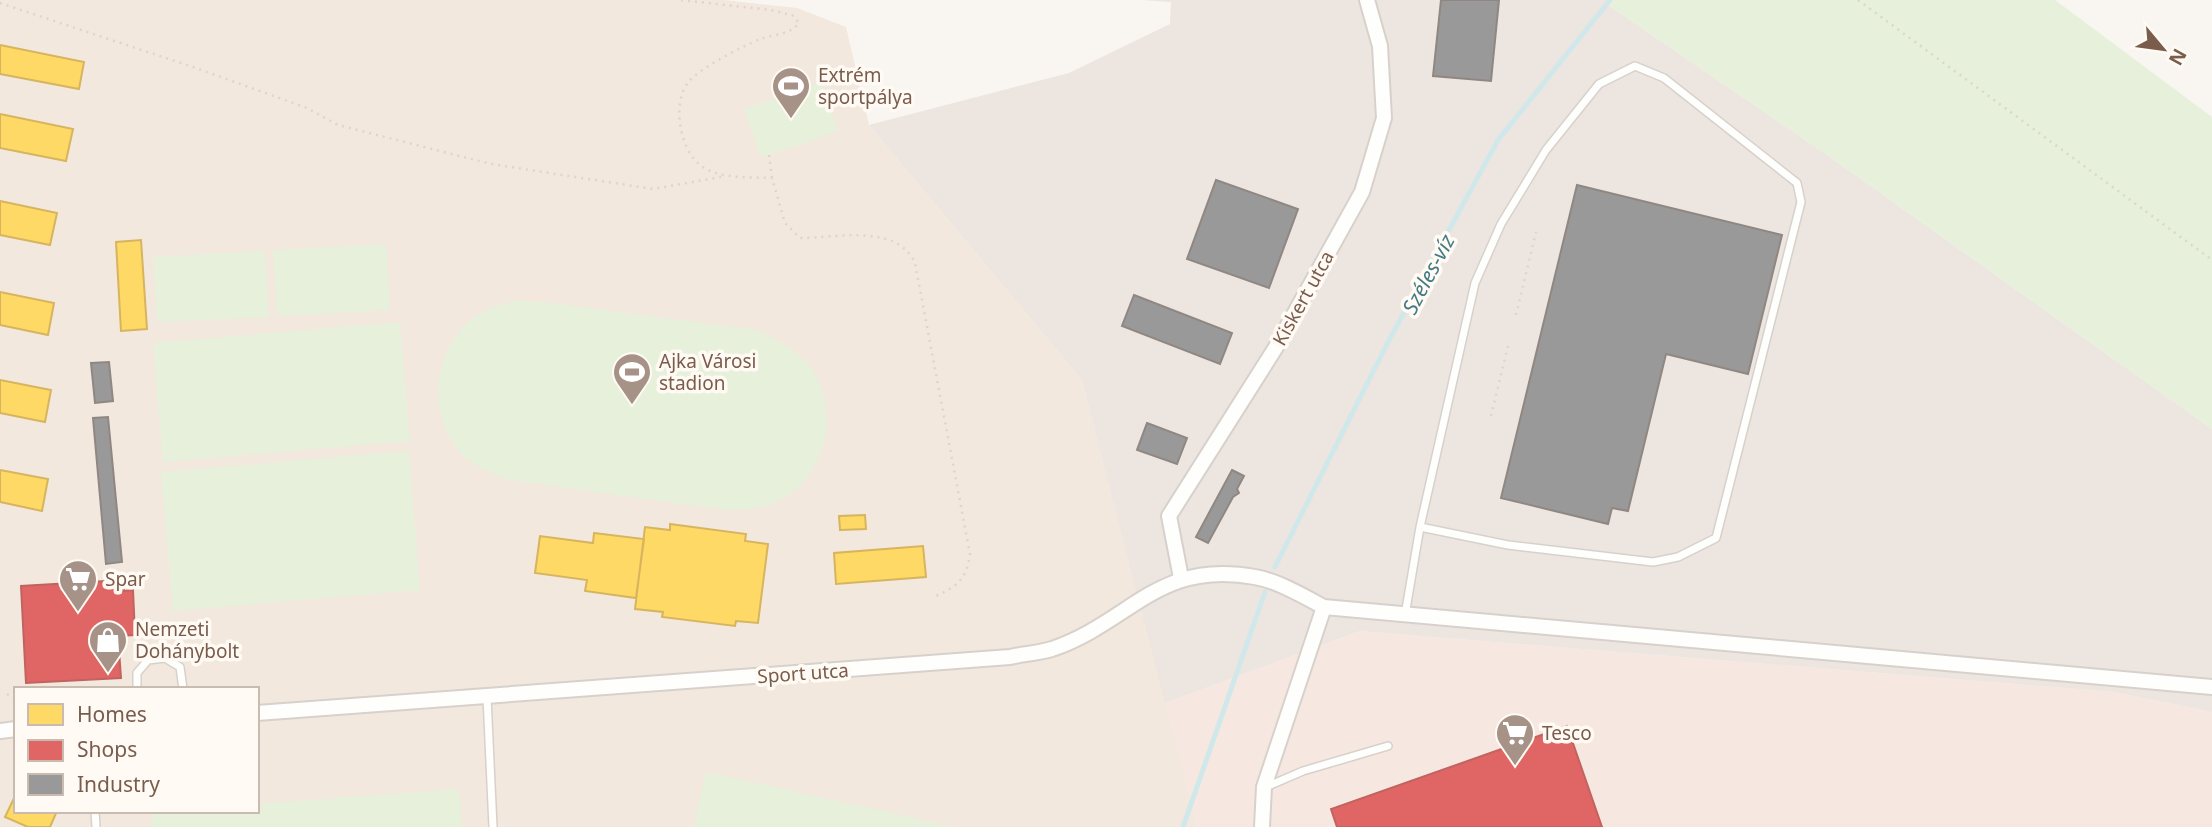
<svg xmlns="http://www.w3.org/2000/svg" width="2212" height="827" font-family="'Noto Sans',sans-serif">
<rect width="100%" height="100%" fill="#f9f5f0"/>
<path fill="#f2e8de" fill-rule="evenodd" d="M0,0H724L797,8L846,27L869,125L1082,380L1198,827H0ZM16,689H257V811H16Z"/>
<path fill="#f6e8e1" d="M1360,631L2114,692L2212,712V827H1198L1165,703Z"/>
<path fill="#ede5e0" d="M1142,0H1612L1608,5L1824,153L2212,429V712L2114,692L1360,631L1165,703L1082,380L869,125L1069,73L1170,24L1171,2Z"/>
<path fill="#e7f0db" d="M1612,0H2055L2212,117V429L1824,153L1608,5Z
M822,82L838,131L761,158L744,109Z
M386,244L390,310L277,316L273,250Z
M265,251L269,317L157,322L153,257Z
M515,301L543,302L757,330C774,339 792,347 806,362C842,402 829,476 780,500C763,509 747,510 728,510L510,480C490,472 469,465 456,447C424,402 436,339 484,311C493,306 505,304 515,301Z
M400,322L410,441L163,462L153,343Z
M409,451L420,590L173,611L161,472Z
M706,772L955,827H694Z
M459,789L462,827H152L151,812L257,811V804Z"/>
<path fill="#ffd966" stroke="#d7b45e" stroke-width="2" d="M0,45L84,62L79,89L0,74Z
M0,114L73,129L66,161L0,148Z
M0,201L57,213L50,245L0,235Z
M141,240L147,329L121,331L116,242Z
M0,292L54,303L48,335L0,325Z
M0,380L51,390L45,422L0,413Z
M0,470L48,479L42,511L0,502Z
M865,515L866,529L840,530L839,516Z
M670,524L746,534L745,541L768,544L758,623L736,621L735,626L662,617L663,612L635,609L645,527L670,530Z
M594,533L644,539L636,598L585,591L587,580L535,573L540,536L593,543Z
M923,546L926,577L836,584L834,553Z
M16,794V811H57L50,827H28L5,817Z"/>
<path fill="#e06666" stroke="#c1635e" stroke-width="2" d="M123,580L124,591L133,590L135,635L118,636L121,678L26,683L21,586Z
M1567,726L1602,827H1337L1331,809Z"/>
<path fill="#999" stroke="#908782" stroke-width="2" d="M1441,0H1499L1491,81L1433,76Z
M1216,180L1298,209L1269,288L1187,259Z
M1577,185L1782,235L1748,374L1666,354L1628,511L1612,508L1608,524L1501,498Z
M1134,295L1232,333L1220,364L1122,326Z
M109,362L113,401L95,403L91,363Z
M108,417L122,562L106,564L93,418Z
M1147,423L1187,438L1177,464L1137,450Z
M1232,470L1244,476L1237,489L1239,493L1233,497L1208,543L1196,537Z"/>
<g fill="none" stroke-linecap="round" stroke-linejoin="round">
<path stroke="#d0e8ea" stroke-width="5" d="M1275,567L1387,344L1498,140L1610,0
M1183,827L1265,592"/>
<defs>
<path id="service" d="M1405,615L1420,527L1475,283L1501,224L1546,150L1599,84L1635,66L1664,78L1797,183L1801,202L1716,538L1678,557L1653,562L1508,545L1420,527
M137,689V673L148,660L165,658L180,667L183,689
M487,697L493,827
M1266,787L1303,771L1388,746
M95,811L96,827"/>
<path id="minor" d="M1181,578L1169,516L1276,347L1362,192L1384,118L1380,46L1367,0
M257,713L1010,657C1023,654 1039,653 1052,649C1131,622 1158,559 1255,577C1278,581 1303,596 1324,607L2212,687
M0,731L16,729
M1262,827L1264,787L1324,607"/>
</defs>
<use href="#service" stroke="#d7d1cb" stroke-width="10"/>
<use href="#minor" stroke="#d7d1cb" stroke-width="18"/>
<path stroke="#dcd5d0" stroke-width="2.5" stroke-dasharray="2 5" stroke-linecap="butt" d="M681,0L770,10L792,15L799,23C790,35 774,34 760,39C742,47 698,68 687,84C671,108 681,158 708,170C728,179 751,177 772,178L785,223L800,238C837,238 897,223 915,263L970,554C967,578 958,586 936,596
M1858,0L2212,260
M0,3L193,67L307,108L338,125L491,164L653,189L726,176
M769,155L772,178
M1516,315L1536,232
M1491,416L1508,346
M7,694L16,699"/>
<use href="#service" stroke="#fefefd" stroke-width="7"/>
<use href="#minor" stroke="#fefefd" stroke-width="14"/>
</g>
<defs>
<symbol id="stadium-pin" viewBox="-11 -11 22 30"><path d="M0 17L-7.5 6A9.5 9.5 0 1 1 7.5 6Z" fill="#a69286" stroke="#fffaf3"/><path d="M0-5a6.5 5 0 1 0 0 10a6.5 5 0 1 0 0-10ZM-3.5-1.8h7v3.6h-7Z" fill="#fff"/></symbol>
<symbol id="supermarket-pin" viewBox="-11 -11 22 30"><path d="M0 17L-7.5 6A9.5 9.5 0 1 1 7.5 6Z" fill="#a69286" stroke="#fffaf3"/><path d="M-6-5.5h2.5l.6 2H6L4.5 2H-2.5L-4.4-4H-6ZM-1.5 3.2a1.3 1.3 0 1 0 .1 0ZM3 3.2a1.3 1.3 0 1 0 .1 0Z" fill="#fff"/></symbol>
<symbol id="shop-pin" viewBox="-11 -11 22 30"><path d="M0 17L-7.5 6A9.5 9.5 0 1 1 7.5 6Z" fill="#a69286" stroke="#fffaf3"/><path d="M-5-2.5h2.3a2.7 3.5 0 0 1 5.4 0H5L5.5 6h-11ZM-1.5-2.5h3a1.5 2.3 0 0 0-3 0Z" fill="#fff"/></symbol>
</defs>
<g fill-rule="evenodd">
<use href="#stadium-pin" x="769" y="64" width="44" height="60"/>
<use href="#stadium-pin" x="610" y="350" width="44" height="60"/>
<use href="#supermarket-pin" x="56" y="557" width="44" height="60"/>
<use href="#shop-pin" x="86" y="618" width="44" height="60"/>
<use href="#supermarket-pin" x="1493" y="711" width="44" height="60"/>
</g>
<g text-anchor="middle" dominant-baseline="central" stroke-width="7" stroke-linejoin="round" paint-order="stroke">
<g font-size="19" fill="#7a5c4d" stroke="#fffaf3" text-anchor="start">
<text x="818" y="75">Extrém<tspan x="818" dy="22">sportpálya</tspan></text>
<text x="659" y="361">Ajka Városi<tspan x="659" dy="22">stadion</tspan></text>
<text x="105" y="579">Spar</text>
<text x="135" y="629">Nemzeti<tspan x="135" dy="22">Dohánybolt</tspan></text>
<text x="1542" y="733">Tesco</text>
</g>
<g font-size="19" fill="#7a5c4d" stroke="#fffaf3">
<text transform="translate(1303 298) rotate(-61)">Kiskert utca</text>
<text transform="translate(803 673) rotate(-4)">Sport utca</text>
</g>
<g font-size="21" font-style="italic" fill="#437c86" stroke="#fffaf3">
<text transform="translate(1428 274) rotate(-62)">Széles-víz</text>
</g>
</g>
<rect x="14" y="687" width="245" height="126" fill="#fffaf3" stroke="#cabbb1" stroke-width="2"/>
<rect x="28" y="704" width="35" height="21" fill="#ffd966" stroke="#cabbb1" stroke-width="2"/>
<text x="77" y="722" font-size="21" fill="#7a5c4d">Homes</text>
<rect x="28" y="740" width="35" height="21" fill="#e06666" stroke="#cabbb1" stroke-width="2"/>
<text x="77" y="757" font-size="21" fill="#7a5c4d">Shops</text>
<rect x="28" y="774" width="35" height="21" fill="#999999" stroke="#cabbb1" stroke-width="2"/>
<text x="77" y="792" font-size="21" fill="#7a5c4d">Industry</text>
<g transform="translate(2163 49) rotate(119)" stroke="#fffaf3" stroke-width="5" paint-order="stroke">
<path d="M0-5L12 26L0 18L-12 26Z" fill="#7a5c4d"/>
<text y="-10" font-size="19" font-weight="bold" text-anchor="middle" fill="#7a5c4d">N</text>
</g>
</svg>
